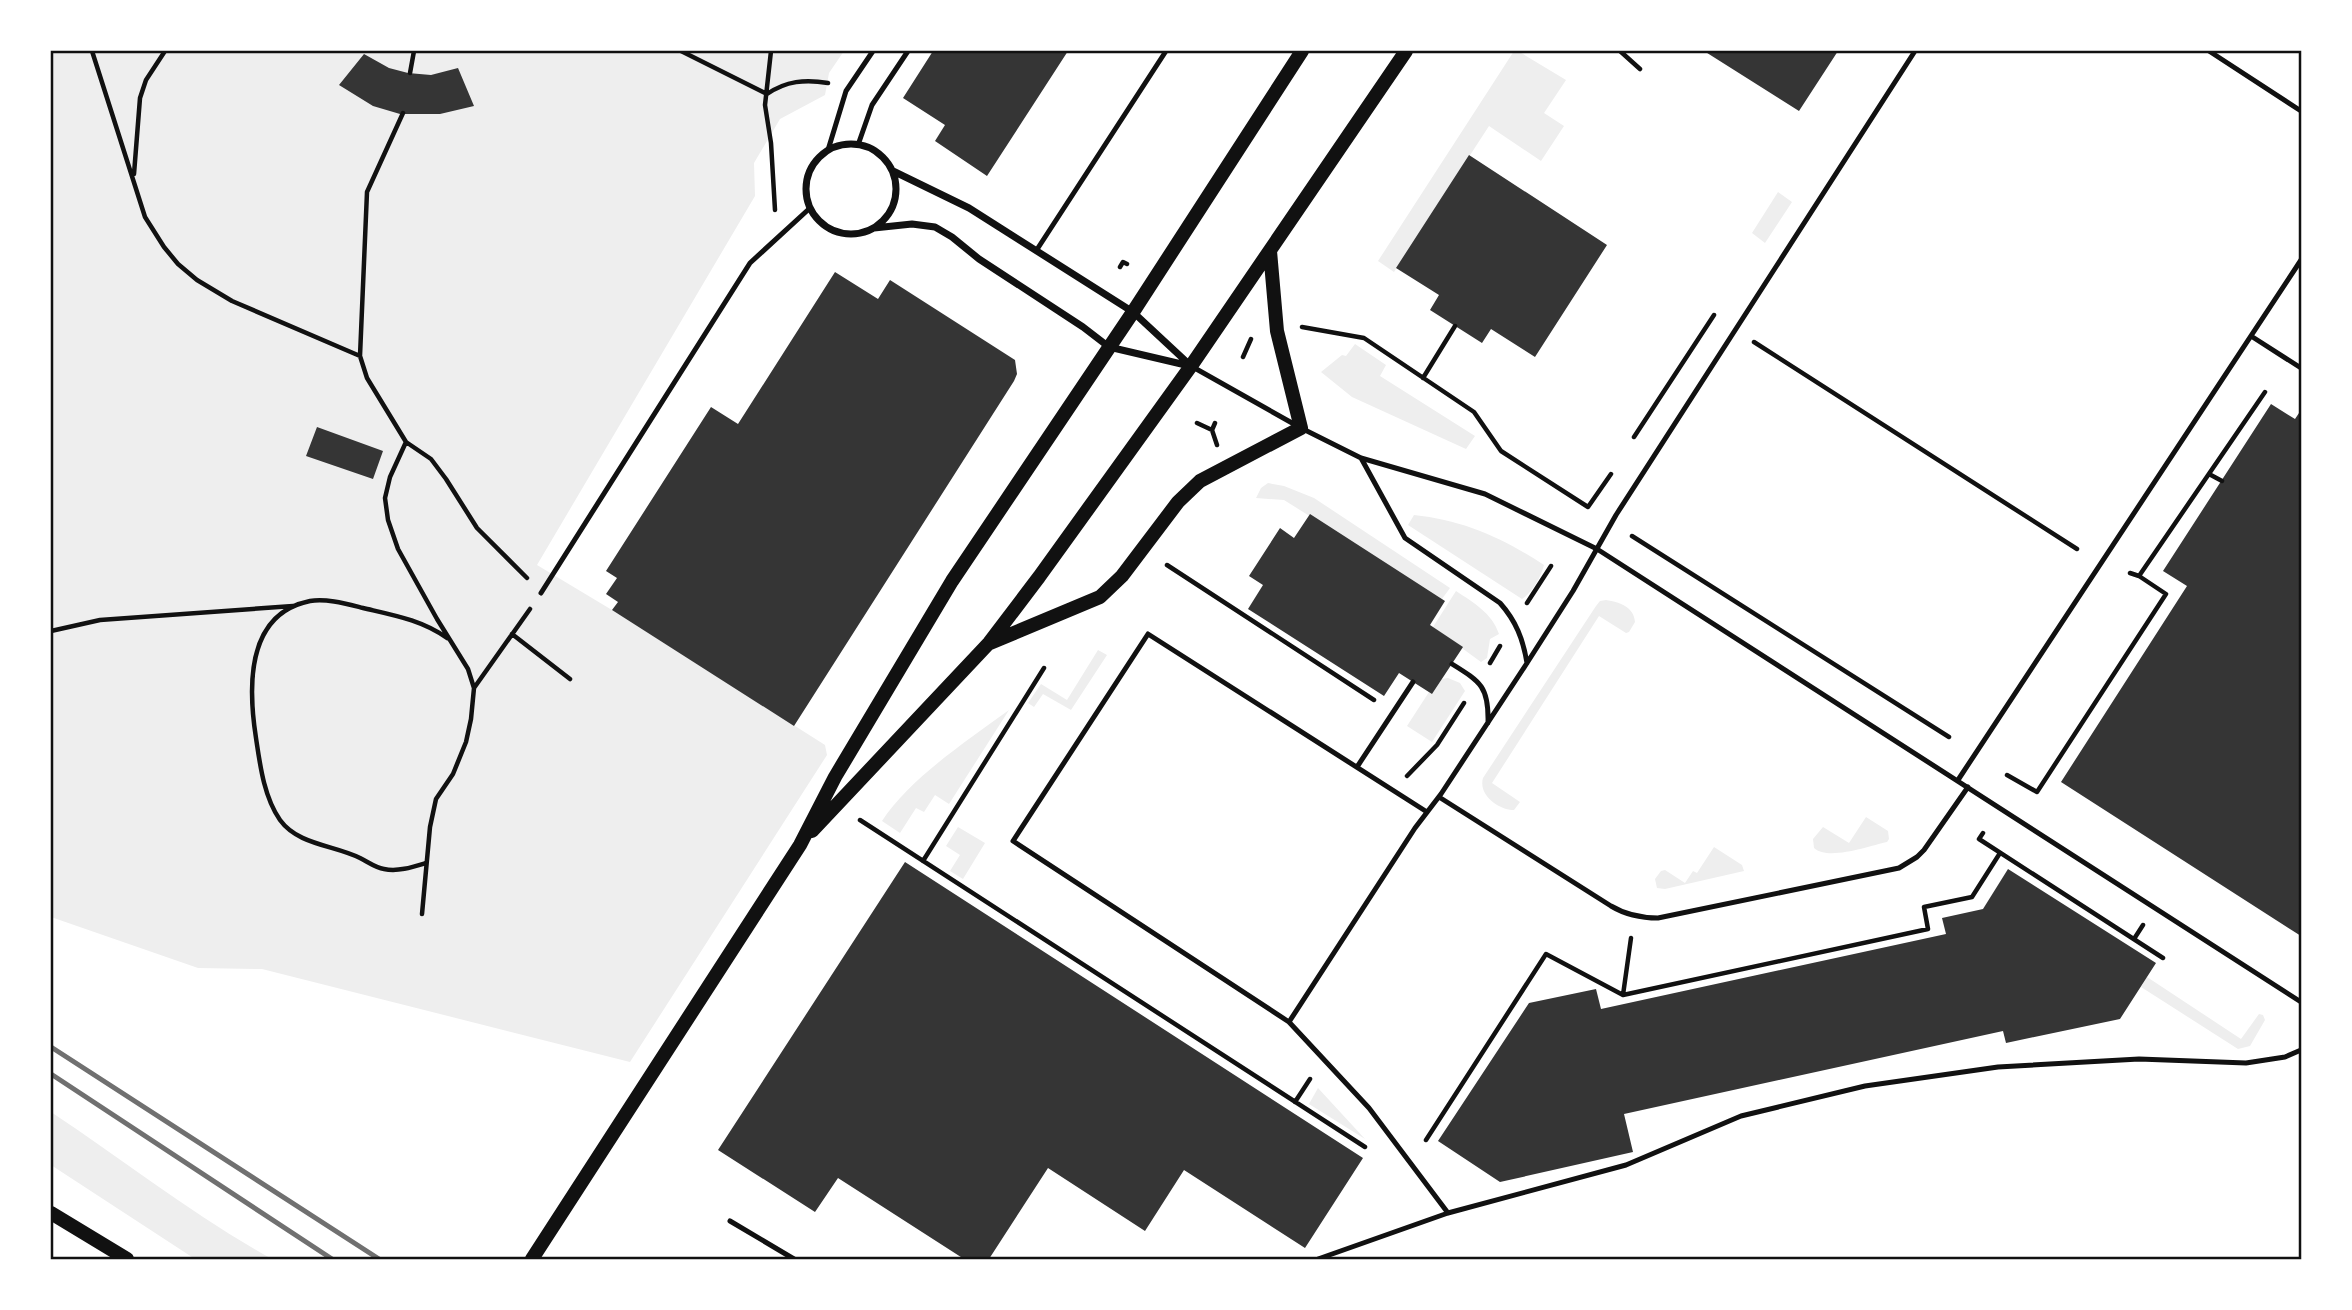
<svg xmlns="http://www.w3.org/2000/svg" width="2352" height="1310" font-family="'Public Sans',sans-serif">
<rect width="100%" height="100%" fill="#fff"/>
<path fill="#eee" d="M51,51H844L829,73L825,95L780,119L754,163L755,196L537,565L612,610L825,745L827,755L630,1062L262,969L198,968L51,917Z
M1514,51H1518L1566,80L1544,113L1564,126L1541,161L1489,126L1394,272L1378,261Z
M1778,192L1792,202L1765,243L1752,233Z
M1355,344L1386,365L1380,376L1475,436L1466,449L1352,397L1321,372L1342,355L1346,356Z
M1268,483L1284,486L1314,498L1450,588L1442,599L1284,500L1256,498L1261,488Z
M1414,515C1463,520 1503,538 1544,565C1541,577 1532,593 1522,599L1408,525Z
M1456,591C1474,603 1492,613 1499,634L1490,639L1487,658L1481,662L1433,627Z
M1606,600C1620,602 1634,607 1635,622L1629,632L1626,633L1599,616L1492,783L1520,802L1514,810C1499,810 1478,795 1483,778L1596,606L1600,601Z
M1098,650L1107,655L1071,710L1043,694L1034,707L1028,703L1041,684L1067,700Z
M1448,678L1460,683L1465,691L1432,742L1407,726L1429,692L1432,694L1442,679Z
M1009,710L949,804L935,795L924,812L916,808L900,833L882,821C909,779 968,740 1009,710Z
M1866,817L1888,831L1889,839L1887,842C1869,846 1828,861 1814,848L1813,839L1823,827L1849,843Z
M958,827L985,843L963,879L950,871L960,855L946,846Z
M1714,847L1742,865L1744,871L1665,889L1657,888L1655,879L1661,871L1665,870L1685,883L1693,871L1697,873Z
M2147,977L2241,1039L2259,1014L2263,1015L2265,1020L2250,1046L2238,1049L2141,987Z
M1318,1088L1365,1139L1309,1104Z
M51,1112C125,1161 194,1216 272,1259H195L51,1165Z"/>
<path fill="#353535" d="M933,51H1068L987,176L935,141L945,125L903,98Z
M1704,51H1838L1799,111Z
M364,54L389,68L408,73L431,75L458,68L474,106L440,114H400L373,106L339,85Z
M1469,155L1607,245L1535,357L1491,329L1482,343L1430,310L1439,295L1396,268Z
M835,272L878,299L890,280L1015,360L1017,374L1014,381L794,726L612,610L618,602L606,594L617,578L606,571L711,407L738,424Z
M2271,404L2295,419L2301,410V936L2061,782L2187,586L2163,571Z
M317,427L383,451L373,479L306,456Z
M1310,514L1445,601L1430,625L1463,647L1432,694L1399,673L1384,696L1248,609L1263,585L1249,576L1280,528L1294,538Z
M905,862L1363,1158L1305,1248L1184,1170L1145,1231L1048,1168L989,1259H964L838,1178L815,1212L718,1150Z
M2008,869L2156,963L2120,1019L2006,1043L2003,1031L1624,1114L1633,1152L1500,1182L1438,1141L1529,1003L1596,989L1601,1009L1946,934L1942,918L1983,909Z"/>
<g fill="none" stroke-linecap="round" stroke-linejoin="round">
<path stroke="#111" stroke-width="4.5" d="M92,51L145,217L164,247L178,264L197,280L232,301L360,356L367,378L406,442L390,477L385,498L388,520L398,549L437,619L468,669L474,688
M681,51L767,94C786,81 805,79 828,83
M771,51L765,105L771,143L775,210
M1620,51L1640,69
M410,73L414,51
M134,174L140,98L146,80L165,51
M1120,267L1123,262L1127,264
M1302,327L1364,338L1474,412L1501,451L1588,507L1611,474
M1754,342L2077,549
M360,356L367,192L403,113
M1243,357L1251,339
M1423,378L1455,326
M1197,423L1212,430
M1215,423L1212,430L1217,445
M1634,437L1714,315
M406,442L431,459L446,479L477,528L527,578
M2209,474L2222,481
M1632,536L1949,737
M1167,565L1374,700
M2130,573L2139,576
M1527,603L1551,566
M51,631L100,620L293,606
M512,634L570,679
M1490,663L1500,646
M2007,775L2037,792L2166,594L2139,576L2265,392
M1407,776L1437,745L1464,703
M860,820L1365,1147
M1983,833L1979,839L2163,958
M923,861L1044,668
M426,863C413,867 398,872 384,869C376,868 368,862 360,858C334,845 298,845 280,820C264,797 260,765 256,738C248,687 246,614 310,601C326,598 347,604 363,608C393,615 422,620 447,638
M422,914L430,827L436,799L453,774L466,742L471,719L474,688L530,609
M2134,939L2143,925
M1623,995L1631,938
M1295,1102L1310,1079
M1426,1140L1546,954L1623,995L1928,929L1924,907L1972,897L2000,853"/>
<path stroke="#111" stroke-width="5" d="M2209,51L2301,111
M858,145L872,105L908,51
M828,150L846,91L873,51
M1036,251L1166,51
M2251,336L2301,368
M1191,366L1301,428L1361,458L1485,494L1597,549L2301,1002
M1361,458L1405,538L1500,603C1516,621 1523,639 1527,663
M541,593L750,263L810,208
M1452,664C1481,682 1489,687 1488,723
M1357,767L1413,682
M1958,780L2301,260
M1439,797L1611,906C1626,915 1640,918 1658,918L1899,868L1917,857L1924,850L1968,787
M1289,1022L1013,841L1148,634L1427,812
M1448,1213L1369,1108L1289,1022L1415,828L1441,794L1527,663L1573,591L1616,515L1915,51
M730,1221L794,1259
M1318,1259L1448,1213L1626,1165L1741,1116L1865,1086L1998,1067L2139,1059L2246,1063L2285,1057L2301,1050"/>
<path stroke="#111" stroke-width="7" d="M806 189a45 45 0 1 1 90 0a45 45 0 1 1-90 0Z
M893,171L969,208L1133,312L1191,366
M874,228L912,224L935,227L952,237L979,259L1083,327L1109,347L1190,366"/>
<path stroke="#111" stroke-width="14" d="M990,643L1100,597L1122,576L1178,502L1200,481L1301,428L1277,331L1270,251
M812,831L989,643L1039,577L1191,366L1406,51
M51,1213L127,1259
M532,1259L800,845L835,777L952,581L1133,312L1302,51"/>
<path stroke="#707070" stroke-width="5" d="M51,1047L379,1259
M51,1074L332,1259"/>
</g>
<rect width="2352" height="1310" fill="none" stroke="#ffffff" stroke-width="105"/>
<rect x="52" y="52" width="2248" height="1206" fill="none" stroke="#111" stroke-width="2.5"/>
</svg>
